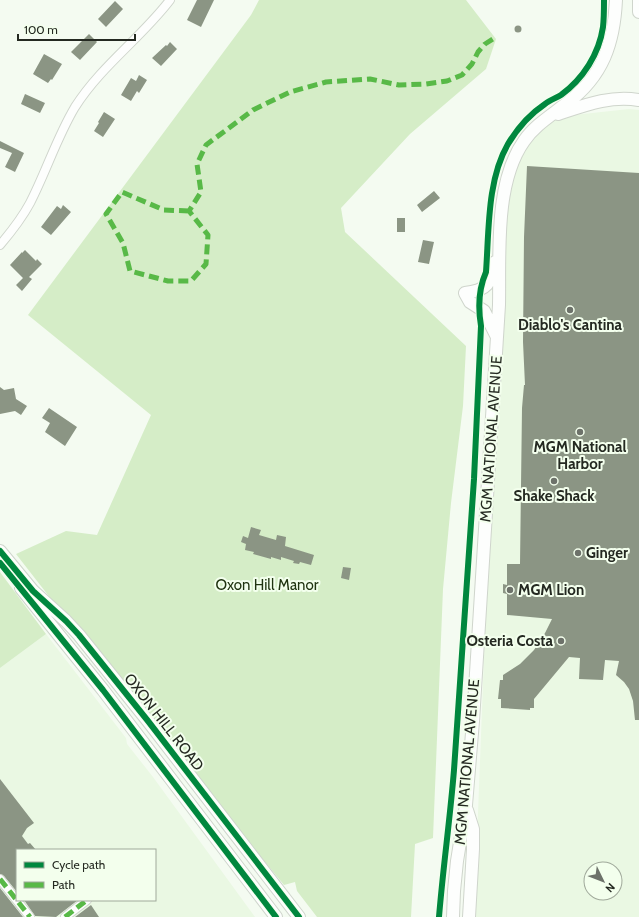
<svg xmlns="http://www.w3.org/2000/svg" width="639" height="917" font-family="Cabin,sans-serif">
<rect width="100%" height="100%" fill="#f4fbf1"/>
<path fill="#eaf8e3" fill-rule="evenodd" d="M629,109L639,110V917H474L500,243L508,175L546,118ZM591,869H615V893H591Z
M46,634L126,738L127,744L153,777L255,917H0V668ZM17,850H155V900H17Z"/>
<path fill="#d5edc7" d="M259,0H466L496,39L486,69L410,134L341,208L345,232L466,346L463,406L451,503L443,589L433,838L415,844L411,917H317L297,891L295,882L284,885L101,663L16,554L66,531L97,535L151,415L28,315L251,15Z
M0,572L46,634L0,668Z"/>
<path fill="#8b9584" d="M197,0H214L201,27L187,20Z
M115,1L123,9L106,27L98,19Z
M514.5 29a3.5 3.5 0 1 1 7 0a3.5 3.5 0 1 1-7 0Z
M89,34L97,42L80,60L71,52Z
M170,42L177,49L161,66L152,58L166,45L167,46Z
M44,54L62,64L52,80L51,79L48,83L33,74Z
M139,75L147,80L139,93L137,91L131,101L121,95L131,78L136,81Z
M25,94L45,103L40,113L21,104Z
M104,112L115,119L103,137L94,131L99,123L98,122Z
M0,141L24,153L15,172L5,167L12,153L0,148Z
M527,166L639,173V720H635L633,701L629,689L624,682L616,675L619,661L605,660L603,680L579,679L580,658L569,657L534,699V708H530V710L501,708V699H498L500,680H503V675L520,664L534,650L545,633L552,619L507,615V594L503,593V584L507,585V564H520L522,408L524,385H525L523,342L524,237Z
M434,191L440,198L422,212L417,205Z
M63,205L71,212L51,235L41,227L57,206L61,209Z
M397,218H405V232H397Z
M423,240L434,242L429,264L418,262Z
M25,250L36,261L37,259L42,264L29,277L32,279L22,291L16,285L23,278L10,265L22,252V253Z
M0,387L4,390L14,388L16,399L27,406L21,415L15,411L0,414Z
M49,408L77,427L65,446L45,432L50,423L42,418Z
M251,527L261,530L259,535L276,540L277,535L286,537L285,546L314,555L311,565L300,562L299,564L293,563L294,561L281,557V560L271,557V559L253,554L254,552L245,550L246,544L241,542L243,536L248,538Z
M343,567L351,568L349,580L341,578Z
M0,779L34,823L27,828L22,836L28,844L30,843L36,850H17V892L4,876L0,874Z
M0,888L23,917H0Z
M24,900H78L56,917L35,916Z
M91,905L99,917H75Z"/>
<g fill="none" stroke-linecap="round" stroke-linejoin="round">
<defs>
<path id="street" d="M0,245C11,232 22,218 30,203C46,172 57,137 75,107C101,66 141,38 170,0
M0,879L30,917
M65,917L87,900"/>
<path id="secondary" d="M639,0V12
M558,114C585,105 611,95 639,100
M495,262C490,283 489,290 465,293L470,302L484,311L497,337
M0,551L33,591L66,621L79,635L148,721L299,917
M21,588L103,690L276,917
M467,810L473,829V849L469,917
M453,917L454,891L457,861L466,805L473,721L499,305C500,255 494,183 524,141C535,125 552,115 567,103C603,76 614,43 616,0"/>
</defs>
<use href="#street" stroke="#cfd5cc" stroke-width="10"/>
<use href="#secondary" stroke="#cfd5cc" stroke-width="14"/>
<use href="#street" stroke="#fdfefd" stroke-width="8"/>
<use href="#secondary" stroke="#fdfefd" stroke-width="12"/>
<path stroke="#58b947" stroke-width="5" stroke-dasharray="10 5" stroke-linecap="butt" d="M189,211L164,210L122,192L106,214L123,243L130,271L168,281H191L206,264L208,235L189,211L201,192L197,164L206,145L253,110L290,92L326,82L370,79L399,85L426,84L447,81L462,75L472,64L478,52L485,44L493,39
M0,879L30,917
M65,917L87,900"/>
<defs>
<path id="cycleway" d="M0,551L33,591L66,621L79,635L148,721L299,917
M0,563L103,690L276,917
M439,917C443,868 450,819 454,770L474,479L481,326C478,308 479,288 486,272C489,231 487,180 508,144C517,129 530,114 545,104C550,100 556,98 561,95C583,79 599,54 603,27C604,18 604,9 604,0"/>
</defs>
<use href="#cycleway" stroke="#f3ffed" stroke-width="8"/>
<use href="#cycleway" stroke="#00873e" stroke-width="6"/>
</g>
<g fill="#6d726a" stroke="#f3ffed" stroke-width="1.5">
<circle cx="570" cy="310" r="4"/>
<circle cx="580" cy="432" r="4"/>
<circle cx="554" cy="481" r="4"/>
<circle cx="578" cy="553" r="4"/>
<circle cx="510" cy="590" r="4"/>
<circle cx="561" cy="641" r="4"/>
</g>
<g text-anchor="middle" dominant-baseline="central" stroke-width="4" stroke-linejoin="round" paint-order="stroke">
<g font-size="15" font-weight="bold" fill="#242921" stroke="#f3ffed">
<text x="570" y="325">Diablo's Cantina</text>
<text x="580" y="447">MGM National<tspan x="580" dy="17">Harbor</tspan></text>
<text x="554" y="496">Shake Shack</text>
<text x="586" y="553" text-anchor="start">Ginger</text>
<text x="518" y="590" text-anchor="start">MGM Lion</text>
<text x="553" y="641" text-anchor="end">Osteria Costa</text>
</g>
<g font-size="15" fill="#242921" stroke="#f3ffed">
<text transform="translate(491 439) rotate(-86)">MGM NATIONAL AVENUE</text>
<text transform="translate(164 722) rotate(52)">OXON HILL ROAD</text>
<text transform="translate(467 762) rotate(-85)">MGM NATIONAL AVENUE</text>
</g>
<g font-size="15" fill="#203411" stroke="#f3ffed">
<text x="267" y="585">Oxon Hill Manor</text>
</g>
</g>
<rect x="16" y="849" width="140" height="52" fill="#f3ffed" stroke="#a0a99b"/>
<rect x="24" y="862" width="20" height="6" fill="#00873e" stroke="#a0a99b"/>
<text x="52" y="869" font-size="12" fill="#242921">Cycle path</text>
<rect x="24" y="882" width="20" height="6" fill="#58b947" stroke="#a0a99b"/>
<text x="52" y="889" font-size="12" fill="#242921">Path</text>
<g transform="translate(603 881) rotate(133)"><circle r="19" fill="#f3ffed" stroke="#a0a99b"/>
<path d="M0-3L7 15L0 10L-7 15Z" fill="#6d726a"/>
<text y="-6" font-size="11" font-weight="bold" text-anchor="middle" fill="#242921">N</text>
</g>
<path d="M18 34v6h117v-6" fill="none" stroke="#242921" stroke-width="2"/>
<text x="24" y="34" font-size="12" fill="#242921" stroke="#f3ffed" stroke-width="3" paint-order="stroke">100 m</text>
</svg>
